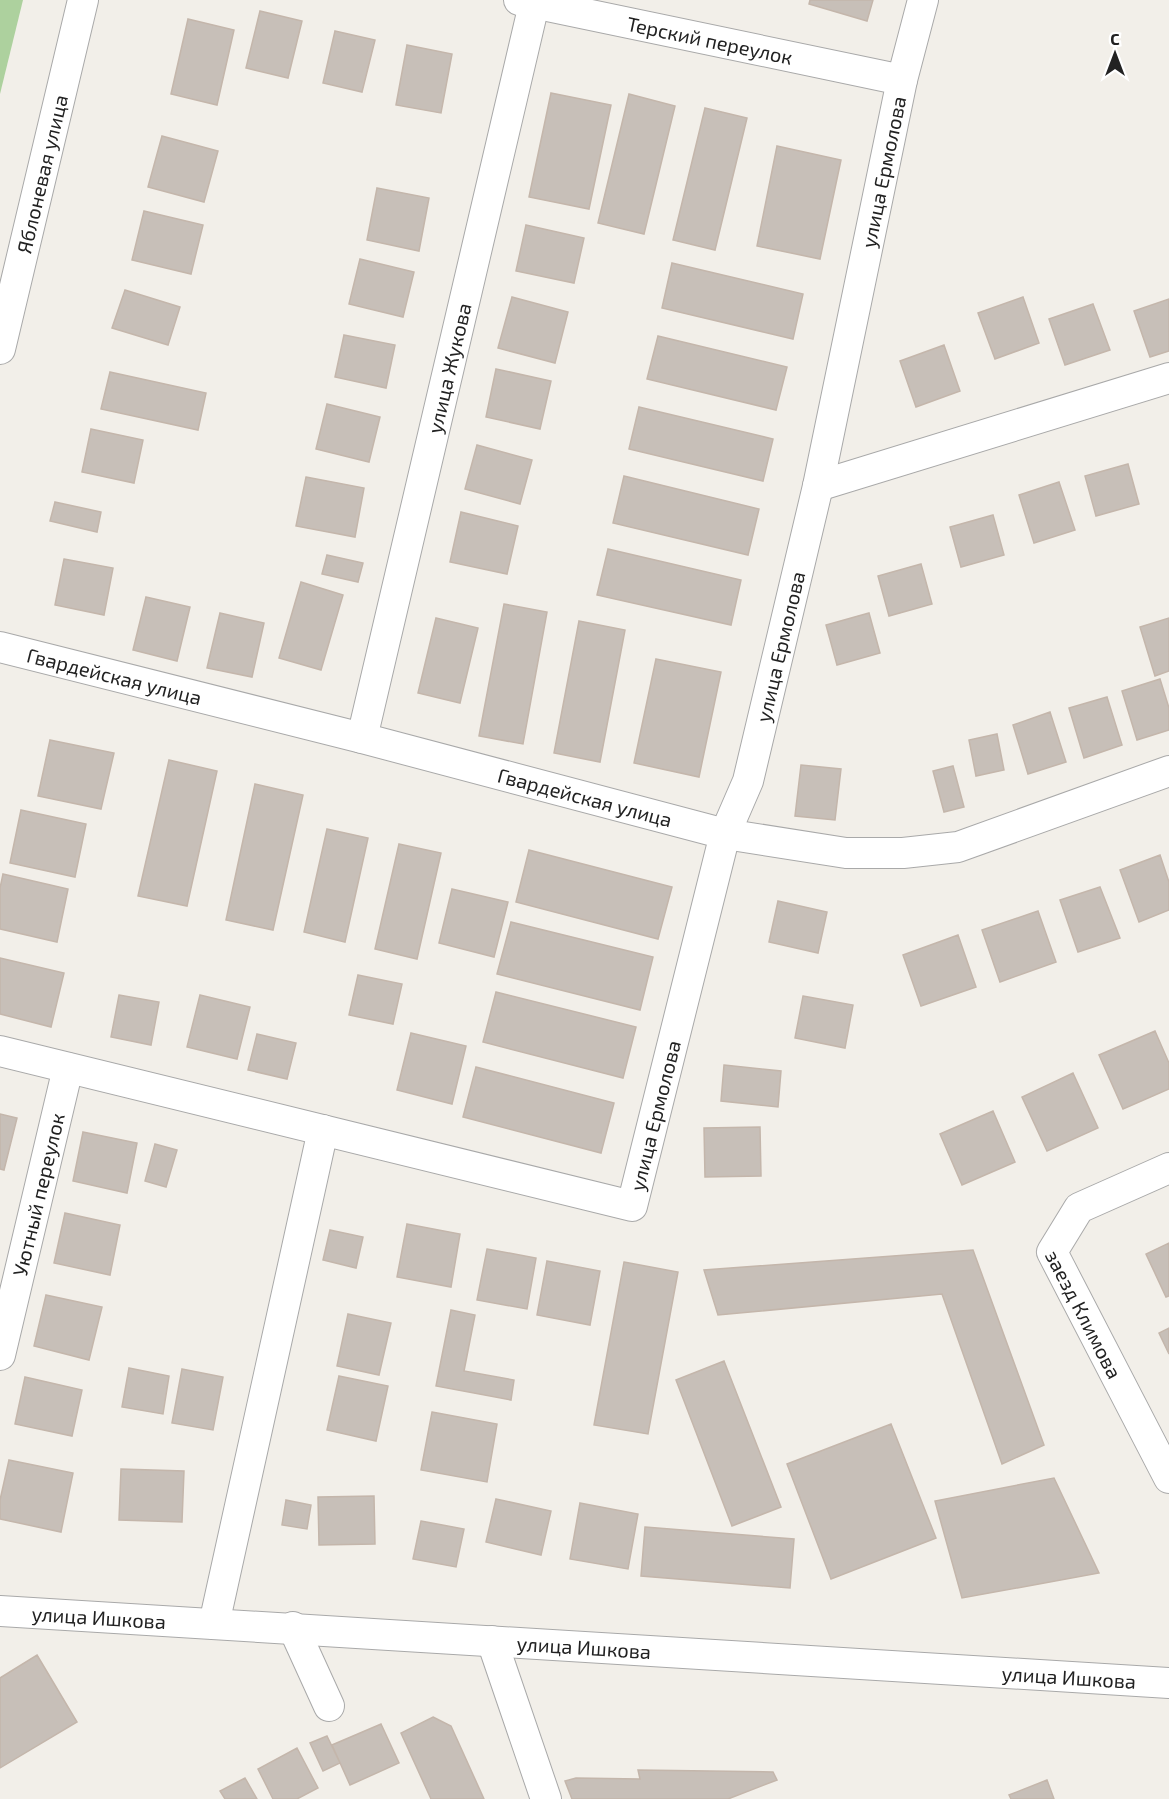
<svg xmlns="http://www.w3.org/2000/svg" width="1169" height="1799" font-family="'Exo 2',sans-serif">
<rect width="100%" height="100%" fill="#f2efe9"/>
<path fill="#add19e" d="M0,0H23L0,94Z"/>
<path fill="#c7bfb8" stroke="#c4b6ab" stroke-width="1.5" d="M810,0H873L867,21L809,4Z
M260,11L302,21L288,78L246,68Z
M188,19L234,30L217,105L171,94Z
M335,31L375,40L362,92L323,83Z
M407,45L452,54L441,113L396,105Z
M551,93L611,105L589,209L529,197Z
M629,94L675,106L644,234L598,223Z
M705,108L747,118L715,250L673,240Z
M162,136L218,151L204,202L148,187Z
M777,146L841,160L820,259L757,246Z
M377,188L429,198L419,251L367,240Z
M144,211L203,225L191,274L132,260Z
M526,225L584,238L574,283L516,271Z
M360,259L414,272L403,317L349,304Z
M672,263L803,294L793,339L662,308Z
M125,290L180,307L168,345L112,328Z
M512,297L568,312L555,363L498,348Z
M1023,297L1039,343L995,359L978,313Z
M1169,299V351L1150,357L1134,311Z
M1093,304L1110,350L1065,365L1049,319Z
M344,335L395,345L386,388L335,377Z
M658,336L787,367L776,410L647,379Z
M944,345L960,391L916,407L900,361Z
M496,369L551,381L540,429L486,417Z
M110,372L206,393L198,430L101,409Z
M327,404L380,417L369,462L316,449Z
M639,407L773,439L763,481L629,449Z
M91,429L143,440L134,483L82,472Z
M477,445L532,460L520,504L465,489Z
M1128,464L1139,504L1096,516L1085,476Z
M624,476L759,509L748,555L613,523Z
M306,477L364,488L355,537L296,526Z
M1059,482L1075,530L1034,543L1019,495Z
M55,502L101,512L97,532L50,521Z
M461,512L518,526L507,574L450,562Z
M993,515L1004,555L961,567L950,527Z
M608,549L741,580L731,625L597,595Z
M327,555L363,563L358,582L322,574Z
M64,559L113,568L104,615L55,605Z
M921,564L932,604L889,616L878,576Z
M301,582L343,595L321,670L279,658Z
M146,597L190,607L177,661L133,650Z
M504,604L547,612L523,744L479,736Z
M220,613L264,623L252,677L207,668Z
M869,613L880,653L837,665L826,625Z
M436,618L478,628L460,703L418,693Z
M1169,618V671L1155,676L1140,627Z
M579,621L625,630L600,762L554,753Z
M656,659L721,672L699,777L634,763Z
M1160,679L1169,708V730L1137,740L1122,691Z
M1107,697L1122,745L1084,758L1069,708Z
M1050,712L1066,762L1028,774L1013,725Z
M997,734L1004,770L976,776L969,740Z
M50,740L114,753L101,809L38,796Z
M169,760L217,771L187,906L138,896Z
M801,765L841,769L835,820L795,816Z
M953,766L964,807L944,812L933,771Z
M255,784L303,795L273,930L226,920Z
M21,810L86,824L75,877L10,863Z
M327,829L368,838L345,942L304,932Z
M399,844L441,853L417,959L375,949Z
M529,850L672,887L658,939L516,902Z
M1160,855L1169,882V910L1139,922L1120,870Z
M3,874L68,889L57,942L0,929V888Z
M1100,887L1120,938L1078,952L1060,900Z
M452,889L508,902L494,957L439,943Z
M778,901L827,912L818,953L769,942Z
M1038,911L1056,962L1000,982L982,930Z
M511,922L653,957L640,1010L497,974Z
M958,935L976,987L921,1006L903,955Z
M0,958L64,973L51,1027L0,1014Z
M358,975L402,984L393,1024L349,1015Z
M496,992L636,1027L623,1078L483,1042Z
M119,995L159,1002L151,1045L111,1037Z
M200,995L250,1007L237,1059L187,1047Z
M803,996L853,1005L845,1048L795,1038Z
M1155,1031L1169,1063V1089L1123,1109L1099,1055Z
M411,1033L466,1046L452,1104L397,1090Z
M257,1034L296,1043L287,1079L248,1070Z
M724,1065L781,1071L778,1107L721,1101Z
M476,1067L614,1103L601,1153L463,1117Z
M1073,1073L1098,1128L1047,1151L1022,1097Z
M993,1111L1015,1162L962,1185L940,1134Z
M0,1114L17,1118L4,1170L0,1169Z
M760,1127L761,1176L705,1177L704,1128Z
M83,1132L137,1143L127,1193L73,1181Z
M155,1144L177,1150L166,1187L145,1181Z
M65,1213L120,1225L110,1275L54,1263Z
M407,1224L460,1234L451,1287L397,1277Z
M330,1230L363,1237L356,1268L323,1260Z
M1169,1243V1296L1166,1297L1146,1254Z
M487,1249L536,1258L527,1309L477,1300Z
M973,1250L1044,1445L1002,1464L942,1294L718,1315L704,1270Z
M547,1261L600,1271L590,1325L537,1315Z
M624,1262L678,1272L648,1434L594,1425Z
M46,1295L102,1307L89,1360L34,1346Z
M451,1310L475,1315L464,1371L514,1380L511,1400L436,1386Z
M348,1314L391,1323L379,1375L337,1366Z
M1169,1328V1354L1159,1333Z
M724,1361L781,1507L732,1526L676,1380Z
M129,1368L169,1376L163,1414L122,1407Z
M182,1369L223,1377L213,1430L172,1423Z
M339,1376L388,1386L376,1441L327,1430Z
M25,1377L82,1390L72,1436L15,1424Z
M432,1412L497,1424L487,1482L421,1470Z
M891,1424L936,1538L831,1579L787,1464Z
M9,1460L73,1473L61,1532L0,1519V1500Z
M121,1469L184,1471L182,1522L119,1520Z
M1054,1478L1099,1573L962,1598L935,1501Z
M374,1496L375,1544L319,1545L318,1497Z
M496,1499L551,1511L541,1555L486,1542Z
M286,1500L311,1505L307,1529L282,1525Z
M580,1503L638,1514L628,1569L570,1559Z
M421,1521L464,1529L456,1567L413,1559Z
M645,1527L794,1539L790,1588L641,1576Z
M37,1655L77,1722L0,1768V1678Z
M433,1717L451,1726L484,1799H431L401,1733Z
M381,1724L399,1763L350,1785L332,1745Z
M327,1736L340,1763L323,1771L310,1743Z
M297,1748L318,1788L297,1799H273L258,1769Z
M638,1770L773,1772L777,1780L728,1799H572L565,1781L576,1778L640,1779Z
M245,1778L257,1799H225L220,1791Z
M1047,1780L1054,1799H1011L1009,1795Z"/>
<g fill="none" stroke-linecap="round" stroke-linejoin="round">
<defs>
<g id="minor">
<path id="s1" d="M519,0L902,80"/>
<path id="s2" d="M0,349L83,0"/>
<path d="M818,486L1169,378"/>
<path id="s3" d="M0,647L362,738L725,834L846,853H903L958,847L1169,771"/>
<path id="s4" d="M362,738L535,0"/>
<path id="s5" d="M0,1051L632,1206L725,834L748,781L818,486L902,80L923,0"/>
<path id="s6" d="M1169,1168L1079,1208L1052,1252L1169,1478"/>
<path id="s7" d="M0,1355L68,1068"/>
<path id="s8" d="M0,1611L1169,1683"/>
<path d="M214,1624L323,1130"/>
<path d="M293,1627L329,1706"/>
<path d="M492,1641L546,1799"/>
</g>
</defs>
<use href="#minor" stroke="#a9a9a9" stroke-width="32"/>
<use href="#minor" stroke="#fff" stroke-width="30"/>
</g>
<g text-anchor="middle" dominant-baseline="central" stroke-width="5" stroke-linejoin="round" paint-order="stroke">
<g font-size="20" fill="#222" stroke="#fff">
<text stroke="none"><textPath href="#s1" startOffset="195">Терский переулок</textPath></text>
<text stroke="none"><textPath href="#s5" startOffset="1716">улица Ермолова</textPath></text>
<text stroke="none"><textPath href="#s2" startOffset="180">Яблоневая улица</textPath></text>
<text stroke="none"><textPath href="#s4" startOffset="380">улица Жукова</textPath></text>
<text stroke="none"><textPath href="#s5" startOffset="1230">улица Ермолова</textPath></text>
<text stroke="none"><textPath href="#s3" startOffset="118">Гвардейская улица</textPath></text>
<text stroke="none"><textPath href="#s3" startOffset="604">Гвардейская улица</textPath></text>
<text stroke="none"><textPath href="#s5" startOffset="744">улица Ермолова</textPath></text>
<text stroke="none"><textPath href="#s7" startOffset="165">Уютный переулок</textPath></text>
<text stroke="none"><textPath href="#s6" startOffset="220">заезд Климова</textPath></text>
<text stroke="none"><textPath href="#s8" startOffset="99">улица Ишкова</textPath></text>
<text stroke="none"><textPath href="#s8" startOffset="585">улица Ишкова</textPath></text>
<text stroke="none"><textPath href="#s8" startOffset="1071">улица Ишкова</textPath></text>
</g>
</g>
<g transform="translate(1115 54)" stroke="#ffffff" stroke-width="4.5" paint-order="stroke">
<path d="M0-4.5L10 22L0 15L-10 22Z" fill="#222222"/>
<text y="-9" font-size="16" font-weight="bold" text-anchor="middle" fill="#222222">С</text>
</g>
</svg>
